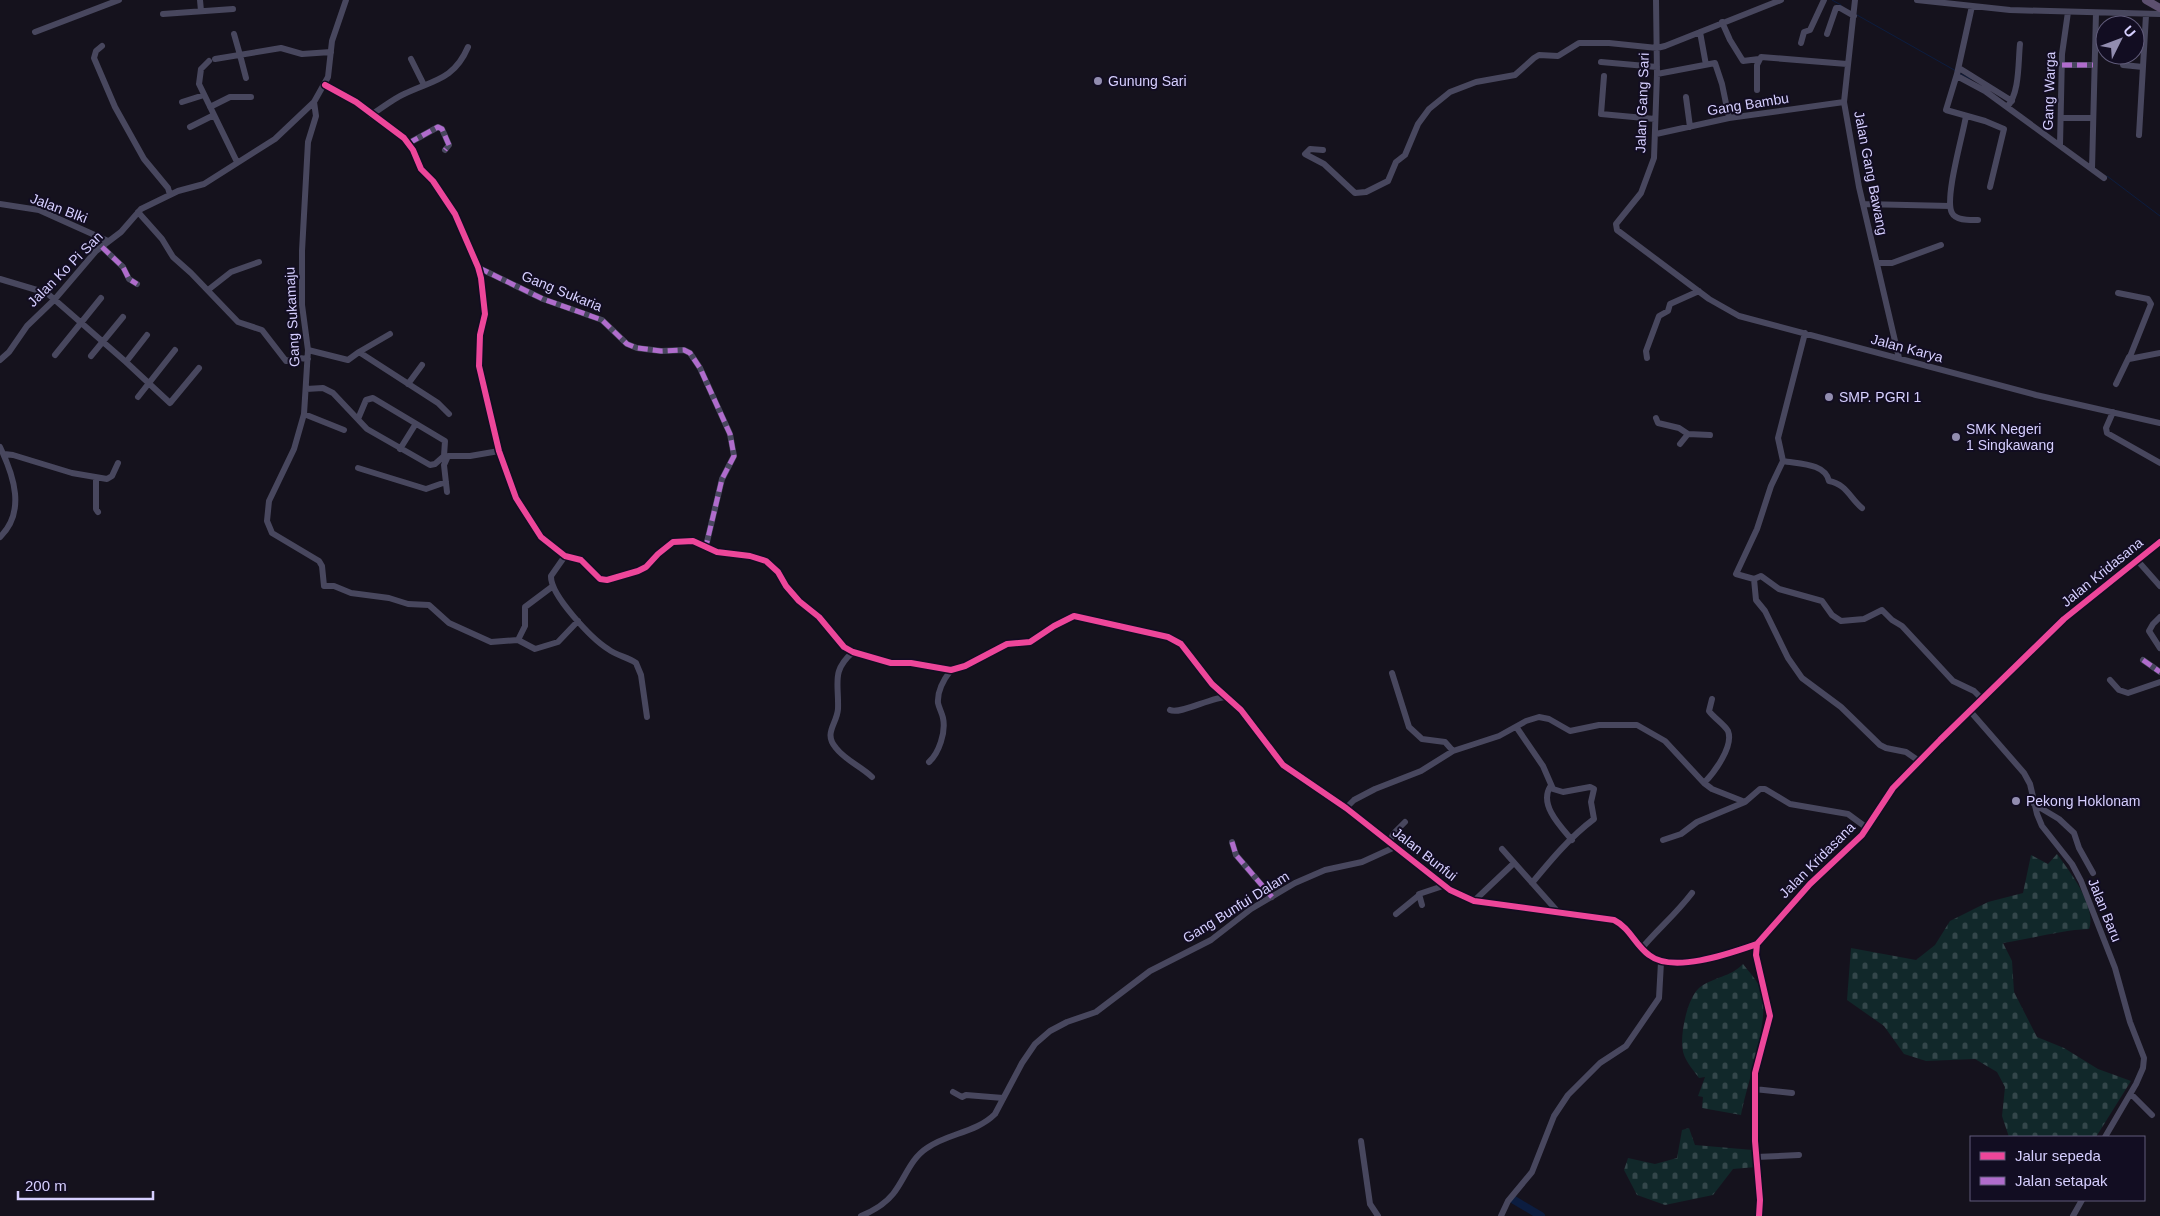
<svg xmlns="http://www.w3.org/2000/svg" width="2160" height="1216" font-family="Arial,sans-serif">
<defs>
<pattern id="cemetery-stones" width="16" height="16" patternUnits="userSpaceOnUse" patternTransform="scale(1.25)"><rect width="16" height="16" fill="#11282a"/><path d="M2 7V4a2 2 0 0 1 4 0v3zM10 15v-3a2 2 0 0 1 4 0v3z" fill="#33464a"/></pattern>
</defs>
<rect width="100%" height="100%" fill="#15121d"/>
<path fill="url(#cemetery-stones)" d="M2057,854C2070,872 2097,906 2089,929C2060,930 2032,939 2003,943L2012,961L2014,992L2037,1037L2064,1048L2098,1069L2131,1081L2096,1137H2009L2002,1116L2005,1087L1997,1072L1975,1059L1926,1061L1904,1054L1884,1026L1847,1000L1851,948L1916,960L1935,945L1950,921L1988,902L2023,893L2031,855L2048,864Z
M1743,964C1749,972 1758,981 1761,990C1771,1018 1747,1083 1741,1115L1702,1108L1703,1097L1698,1096L1705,1077L1699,1078C1694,1071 1687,1063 1684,1055C1678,1040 1687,998 1699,988C1713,977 1731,977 1743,964Z
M1689,1128L1695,1145L1753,1150L1756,1167L1733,1169L1713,1195L1665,1205L1637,1195L1624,1170L1628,1158L1655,1164L1677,1158L1682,1130Z"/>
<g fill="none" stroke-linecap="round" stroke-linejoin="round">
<path stroke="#0c1d40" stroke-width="1" d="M1832,0L1841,5
M1857,15L1956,71
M1959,73L1971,79
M2107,176L2160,216"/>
<path stroke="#0c1d40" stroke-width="8" d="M1514,1200L1541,1216"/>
<path stroke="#48475e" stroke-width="6" d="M200,0L201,11
M1656,0L1657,74L1654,158L1641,193L1616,224L1617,230L1709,299L1739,316L2036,395L2160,423
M1855,0L1844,102L1859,187L1899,358
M1917,0L2010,10L2160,14
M1972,6L1957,74L1946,110L1985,121L2004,129L1990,187
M163,14L233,9
M1722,22L1730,40L1743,61L1759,59
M35,32L119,0
M1700,32L1706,65
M234,34L240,55
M1827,34L1836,8H1840L1854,16
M1801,43L1804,32L1810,30L1824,0
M102,46L96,51L94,58L115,107L144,159L168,188L170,195
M240,55L246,78
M2122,55L2123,65L2143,67
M215,59L281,48L302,54L331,52
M411,59L424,85
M209,61L201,69L199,84L237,162
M1601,62L1657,67
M2062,65H2093
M1959,68L2012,101
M1657,74L1715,63L1722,84L1729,118
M1604,76L1601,114L1655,119
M1957,76L1985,91L2104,178
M325,85L356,102L404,138L413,150L421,169L433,181L455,214L478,267L481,278L485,314L480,335L479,366L499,451L516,498L541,537L565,556L581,560L600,579L607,580L638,571L646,567L658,554L673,542L693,541L717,552L750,556L766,561L778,572L786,586L799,601L819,617L844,647L853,652L891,663H911L951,670L965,666L1007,644L1030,642L1054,626L1074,616L1168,637L1181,644L1212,684L1241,710L1283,765L1346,808L1450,890L1474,901L1614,920C1630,928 1635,945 1649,955C1673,974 1731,953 1757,944
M1757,90V65L1761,57L1847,64
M1686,97L1690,127
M182,102L204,95
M314,102L316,116L308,142L302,251V305L308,350L304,414L294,449L269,501L267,521L272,533L319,561L322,566L324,586H334L351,593L389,598L408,604L429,605L449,623L491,642L518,640L535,649L558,642L578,621
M210,107L230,97H251
M2007,107C2020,93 2018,62 2020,44
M371,115C382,108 393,99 404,94C433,80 454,80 468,47
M1966,116C1963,135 1944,199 1952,213C1956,221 1970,220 1978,220
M2061,118H2092
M190,127L214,115
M1656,134L1729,118L1844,102
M2139,135L2146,15
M409,143L438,127L442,129L449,145L445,150
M2060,145L2062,54L2068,12
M1323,150L1310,149L1305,154L1324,164L1355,193L1366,192L1388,181L1396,162L1405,155L1418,124L1429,109L1450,92L1476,82L1515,75L1534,58L1539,55L1558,56L1579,43H1609L1657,48L1665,46L1781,0
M2092,169L2096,13
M0,204L39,210L108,241
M1863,204L1950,206
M138,212L162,239L173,257L191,273L238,322L262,330L286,361L299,358L308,359
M102,247L123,267L129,279L137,284
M1877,263H1892L1941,245
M479,268L543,299L602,320L627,344L637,348L661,351L684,350L690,353L700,368L730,434L734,456L722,479L706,546
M0,279L47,293L126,362
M208,290L231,272L259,262
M2118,293L2148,299L2151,304L2129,359L2160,353
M1805,333L1778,438L1783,461L1771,486L1757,529L1736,574L1754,579L1756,600L1765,611L1788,658L1802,678L1841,707L1880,745L1886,748L1906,752L1919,761
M147,335L126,362L170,403L199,368
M308,350L348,360L359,352L438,403L449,414
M359,352L390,334
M55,355L101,298
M91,356L123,317
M1647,358L1646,351L1659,316L1668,311L1670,304L1699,291
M0,360L9,352L27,326L55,299L96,251L121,232L141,209L178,191L204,184L275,139L314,102L328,77L332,41L346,0
M408,384L422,365
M2116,384L2129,357
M306,389L323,388L333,393L367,429L430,465L435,464L444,456L445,441L373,398L366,400L358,419
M138,397L175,350
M2113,412L2106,428L2107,433L2160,463
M304,414L344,430
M1656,418L1658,423L1679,428L1688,434L1710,435
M1680,444L1688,434
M0,447C14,476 26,512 0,537
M400,449L415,425
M4,454L13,455L72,473L107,479L112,476L118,463
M1783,461C1799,464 1825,463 1829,481C1846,484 1850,498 1862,508
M358,468L426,489L446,482
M96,478V509L98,512
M447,492L444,465L448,456H470L499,451
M565,556L551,576C550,595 592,639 608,649C617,656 628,657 636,663L641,675L647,717
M2137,560L2160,586
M1754,579L1761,576L1779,589L1822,601L1832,615L1841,621L1864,619L1882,610L1892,620L1902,626L1953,681L1974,691L1982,699
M2160,617L2153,624L2149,631L2160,648
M518,640L525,626V607L553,586
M853,652C831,671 839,683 838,709C837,724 823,733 836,748C845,760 862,767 872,777
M2143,660L2160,672
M1392,673L1409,727L1422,739L1445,742L1453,751
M2110,680L2119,690L2128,693L2160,682
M1170,710C1180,715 1211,697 1227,697
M1970,711L2024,773L2030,784L2037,814L2042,826L2072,864L2081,881L2115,968L2130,1022L2144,1058L2143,1068L2136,1084L2105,1137
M1517,728L1543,766L1553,789L1563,792L1590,787L1594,789L1591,802L1594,819C1570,837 1551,860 1532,883
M929,762C939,753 946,732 943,718C942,713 939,708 938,703C937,691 944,679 951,670
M1704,783C1714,773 1734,746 1728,731C1724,724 1714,718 1709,711L1712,699
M1550,787C1539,805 1561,827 1572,840
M2034,804L2059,819L2074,833L2079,848L2093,873
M1346,808L1354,800L1375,789L1421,771L1453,751L1499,736L1526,721L1539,717L1549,719L1570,731L1599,725H1637L1665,741L1704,783L1712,789L1745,802L1760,789H1765L1790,804L1848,814L1867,828
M1663,840L1681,834L1697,822L1745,802
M1232,842L1236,855L1272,897
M1389,842L1394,833L1405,822
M1502,849L1559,913
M1474,901L1514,863
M1422,905L1419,894L1443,886
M1396,914L1418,896
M1642,948C1658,929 1676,914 1692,893
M1754,1089L1792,1093
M953,1092L962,1097L966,1095L1003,1098
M2131,1094L2152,1115
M1361,1141L1370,1204L1378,1216
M1756,1157L1799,1155
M861,1216C873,1211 885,1204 893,1194C905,1179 910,1159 927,1148C948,1133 976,1133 995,1114L1022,1063L1035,1044L1050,1031L1067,1022L1096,1012L1150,971L1211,940L1251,909L1295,883L1325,870L1362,862L1395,847
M1501,1216L1508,1201L1532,1172L1554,1116L1568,1095L1600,1063L1626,1046L1659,998L1661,962
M1759,1216L1760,1200L1755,1141V1073L1770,1016L1756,955L1757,944L1810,884L1862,835L1893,788L1940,740L2064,619L2160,542
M2073,1216L2082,1200"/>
<path stroke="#5d506f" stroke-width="8" d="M2146,0L2160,8"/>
<path stroke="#b06ccc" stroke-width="5" stroke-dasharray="10 5" stroke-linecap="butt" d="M2062,65H2093
M409,143L438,127L442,129L449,145L445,150
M102,247L123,267L129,279L137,284
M479,268L543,299L602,320L627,344L637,348L661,351L684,350L690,353L700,368L730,434L734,456L722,479L706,546
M2143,660L2160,672
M1232,842L1236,855L1272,897"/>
<defs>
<path id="cycleway" d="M325,85L356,102L404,138L413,150L421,169L433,181L455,214L478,267L481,278L485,314L480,335L479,366L499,451L516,498L541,537L565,556L581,560L600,579L607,580L638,571L646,567L658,554L673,542L693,541L717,552L750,556L766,561L778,572L786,586L799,601L819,617L844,647L853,652L891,663H911L951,670L965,666L1007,644L1030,642L1054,626L1074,616L1168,637L1181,644L1212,684L1241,710L1283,765L1346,808L1450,890L1474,901L1614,920C1630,928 1635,945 1649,955C1673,974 1731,953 1757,944
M1759,1216L1760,1200L1755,1141V1073L1770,1016L1756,955L1757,944L1810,884L1862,835L1893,788L1940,740L2064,619L2160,542"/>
</defs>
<use href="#cycleway" stroke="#120d22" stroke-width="9"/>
<use href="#cycleway" stroke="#ed469a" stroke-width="6"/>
</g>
<g fill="#928db0" stroke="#120d22" stroke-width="2">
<circle cx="1098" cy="81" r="5"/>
<circle cx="1829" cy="397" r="5"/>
<circle cx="1956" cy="437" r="5"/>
<circle cx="2016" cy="801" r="5"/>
</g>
<g text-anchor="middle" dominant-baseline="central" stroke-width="4" stroke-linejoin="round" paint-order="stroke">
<g font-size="14" fill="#d6cfff" stroke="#120d22" text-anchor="start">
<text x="1108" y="81">Gunung Sari</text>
<text x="1839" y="397">SMP. PGRI 1</text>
<text x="1966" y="429">SMK Negeri<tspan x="1966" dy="16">1 Singkawang</tspan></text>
<text x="2026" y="801">Pekong Hoklonam</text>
</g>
<g font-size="14" fill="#d6cfff" stroke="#120d22">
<text transform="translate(2049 91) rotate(-88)">Gang Warga</text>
<text transform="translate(1642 103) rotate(-88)">Jalan Gang Sari</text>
<text transform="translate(1748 104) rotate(-9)">Gang Bambu</text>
<text transform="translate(1871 173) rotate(79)">Jalan Gang Bawang</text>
<text transform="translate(59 208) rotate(21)">Jalan Blki</text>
<text transform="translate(65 269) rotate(-45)">Jalan Ko Pi San</text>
<text transform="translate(562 291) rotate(22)">Gang Sukaria</text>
<text transform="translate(292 317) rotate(-93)">Gang Sukamaju</text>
<text transform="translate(1907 348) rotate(15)">Jalan Karya</text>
<text transform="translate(2102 572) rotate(-39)">Jalan Kridasana</text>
<text transform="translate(1425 854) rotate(38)">Jalan Bunfui</text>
<text transform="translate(1817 860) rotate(-45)">Jalan Kridasana</text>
<text transform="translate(1236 907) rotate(-32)">Gang Bunfui Dalam</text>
<text transform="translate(2105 910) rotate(68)">Jalan Baru</text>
</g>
</g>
<rect x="1970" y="1136" width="175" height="65" fill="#120d22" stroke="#605b7a"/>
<rect x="1980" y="1152" width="25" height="8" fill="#ed469a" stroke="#605b7a"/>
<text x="2015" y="1161" font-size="15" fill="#d6cfff">Jalur sepeda</text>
<rect x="1980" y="1177" width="25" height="8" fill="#b06ccc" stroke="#605b7a"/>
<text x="2015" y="1186" font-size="15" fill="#d6cfff">Jalan setapak</text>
<g transform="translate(2120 40) rotate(48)"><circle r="24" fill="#120d22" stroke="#605b7a"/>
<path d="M0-4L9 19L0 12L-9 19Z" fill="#928db0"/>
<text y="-8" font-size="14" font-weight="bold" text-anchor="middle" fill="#d6cfff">U</text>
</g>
<path d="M18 1191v8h135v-8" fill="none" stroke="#d6cfff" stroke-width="2.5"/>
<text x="25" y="1191" font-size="15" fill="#d6cfff" stroke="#120d22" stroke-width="4" paint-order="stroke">200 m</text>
</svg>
